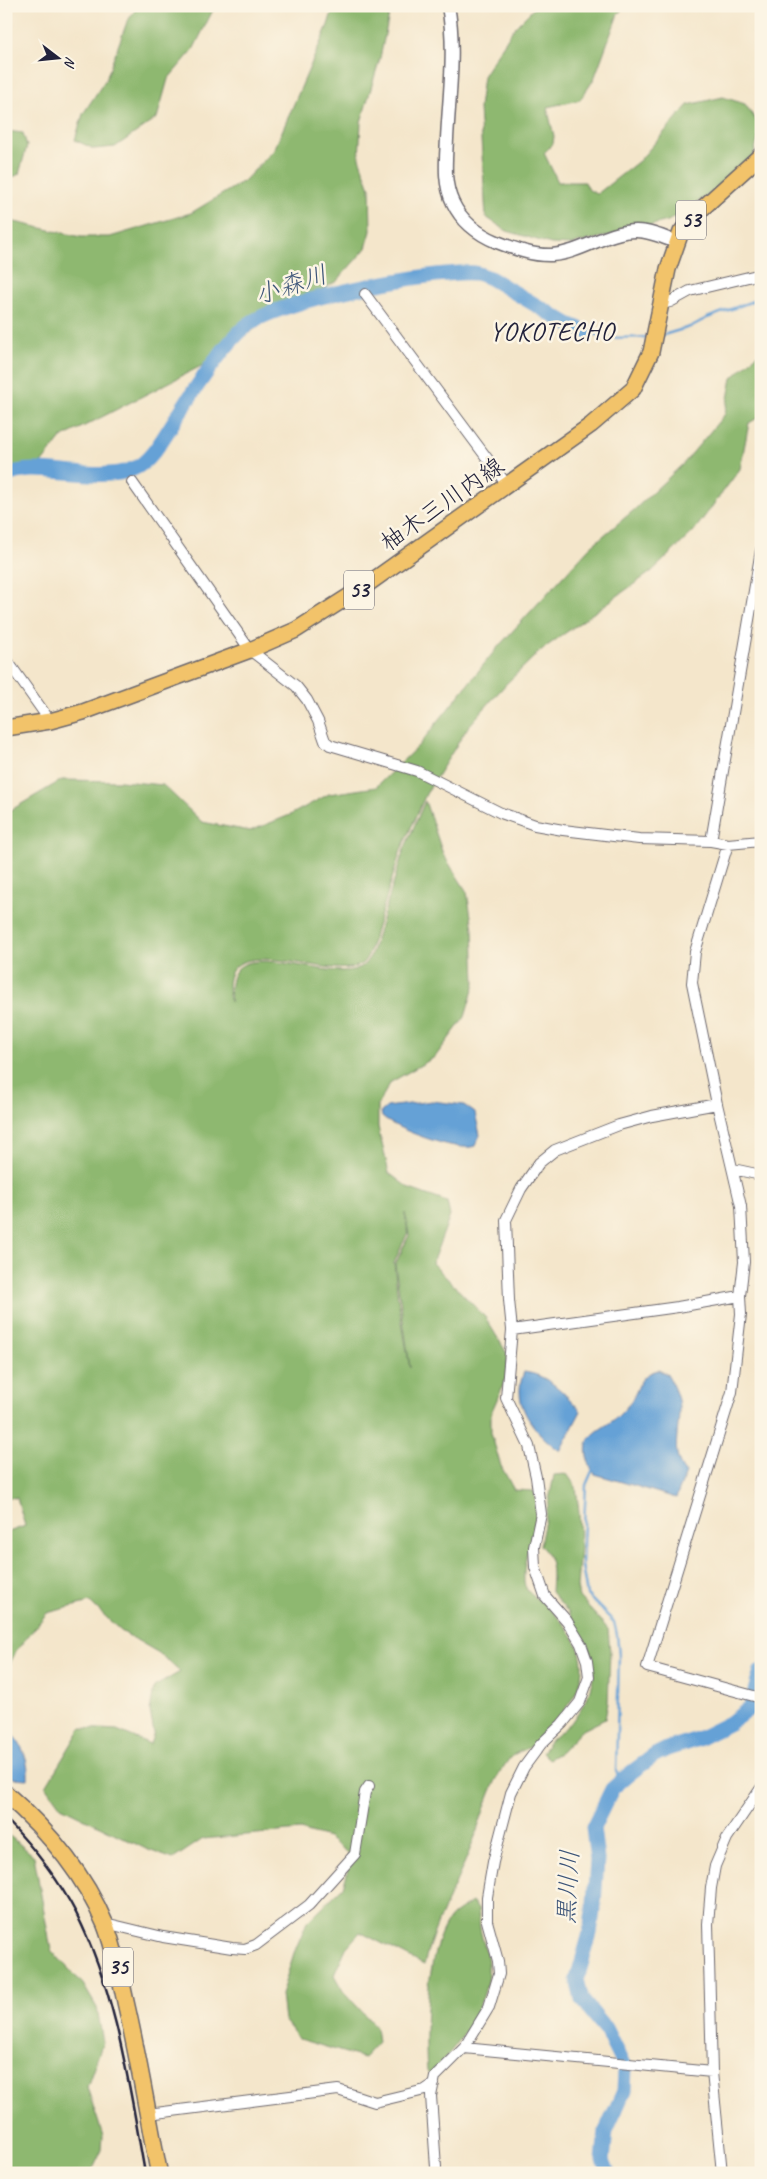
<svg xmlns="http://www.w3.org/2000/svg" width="767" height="2179" font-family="Caveat,'Klee One',sans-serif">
<rect width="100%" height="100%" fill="#fcf5e5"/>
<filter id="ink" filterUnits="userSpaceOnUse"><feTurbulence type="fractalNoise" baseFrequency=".02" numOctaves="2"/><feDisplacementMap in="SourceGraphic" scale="10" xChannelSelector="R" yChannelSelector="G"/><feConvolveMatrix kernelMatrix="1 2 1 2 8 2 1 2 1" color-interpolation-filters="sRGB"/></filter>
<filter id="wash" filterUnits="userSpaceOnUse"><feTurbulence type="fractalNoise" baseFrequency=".0096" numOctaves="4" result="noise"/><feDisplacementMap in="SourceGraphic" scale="20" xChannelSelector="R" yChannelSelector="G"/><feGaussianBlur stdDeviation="1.12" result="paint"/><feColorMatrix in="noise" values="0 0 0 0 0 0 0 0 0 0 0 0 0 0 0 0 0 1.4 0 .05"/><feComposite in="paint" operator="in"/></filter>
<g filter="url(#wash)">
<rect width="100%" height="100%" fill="#f4e6cb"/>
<path fill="#8eb86f" stroke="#586d55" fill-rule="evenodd" d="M138,6H215L193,50L168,79L157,118L115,147L94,149L75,140L83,114L106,79L127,22Z
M334,6H391L380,58L361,122L359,158L370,188L371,231L366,248L337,281L270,318L207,363L61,438L39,466L6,479V220L81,237H110L191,213L244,181L274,150L328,25Z
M536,6H625L618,14L594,79L580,100L547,107L554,136L553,144L544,153L558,182H585L589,190L597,194L639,161L688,105L723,97L745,104L761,128L753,157L710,194L668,221L570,245L551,244L507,231L486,217L479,108L483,76L514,28Z
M6,131L23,133L27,146L19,174L6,181Z
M761,351V416L749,423L740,469L693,532L651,572L540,651L506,684L468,727L426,794L401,850L369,953C367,957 364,963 360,965C328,983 212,921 230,1002C231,993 229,981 235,972C253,943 334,983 361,967C365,965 368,959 371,955L403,852L425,801L443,854L467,892L473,929L475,983L465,1017L435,1057L391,1082L378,1104V1127L389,1173L410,1189L447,1202L450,1216L432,1263L485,1317L508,1355L505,1381L491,1413V1433L501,1466L514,1490L534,1491C543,1522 522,1550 524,1581C525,1594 537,1597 545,1605C561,1619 582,1642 582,1665C582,1693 565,1710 547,1729C543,1734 540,1740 535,1744C528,1750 515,1751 509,1759C488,1786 482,1821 469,1852C454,1890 433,1925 424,1965L360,1932L346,1948L334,1975L343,1991L376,2027L378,2042L363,2058L299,2039L284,2020L281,1995L294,1953L307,1922L343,1887L347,1874L349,1854L328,1838L300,1830L203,1839L173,1859L146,1849L61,1807L46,1786L81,1728L117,1730L150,1744L154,1733L150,1711L154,1687L180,1672L159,1653L121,1631L90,1602L47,1613L16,1651L6,1672V1533L25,1526L17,1498L6,1497V813L62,780L121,781L163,785L202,822L250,831L290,815L329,794L376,787L419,745L497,648L590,547L634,510L684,463L725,414L732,378ZM405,1213L409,1235L395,1265L410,1368L398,1299L394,1263L408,1232Z
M567,1474L576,1487L579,1512L580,1547L577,1587L579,1597L608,1629L610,1652L608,1703L605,1719L581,1731L561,1752L549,1759L542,1752L552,1739L571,1723L587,1699L594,1675L584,1639L568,1612L551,1592C552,1572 555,1561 540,1545L554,1475Z
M6,1833L34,1856L51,1950L83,1984L97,2008L103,2042L87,2087L103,2136L102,2150L91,2173H6Z
M472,1902L478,1909C479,1916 479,1922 480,1928C482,1941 488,1953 488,1966C491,2002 454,2052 429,2075L427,2071C424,2034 426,1946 450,1918C455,1912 465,1907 472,1902Z"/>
<path fill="#65a1d6" stroke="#446288" d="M432,1101L464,1105L475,1113L480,1135L475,1146C459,1153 395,1129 382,1117L381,1112L387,1107Z
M658,1370L667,1374C671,1382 676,1391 678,1400C683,1424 667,1453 686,1473L676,1498L595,1474C590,1468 589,1463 587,1456C583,1436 599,1431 612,1421C618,1417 627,1407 631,1401C641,1386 637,1376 658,1370Z
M524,1372C549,1375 564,1393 581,1411L560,1451C535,1433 510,1405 524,1372Z
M6,1729C22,1741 29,1760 28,1779L12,1778L6,1774Z"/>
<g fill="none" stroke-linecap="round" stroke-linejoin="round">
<path stroke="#65a1d6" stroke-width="2.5" d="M587,332L608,338L649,337
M660,336L690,327L707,318L761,298
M593,1469L586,1485L582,1565L587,1595L614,1622L617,1635L619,1655L616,1771L620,1781"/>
<path stroke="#65a1d6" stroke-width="15" d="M6,476C37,459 93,485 133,469C152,462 167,431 178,415C194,390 223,346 245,327C276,300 432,270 475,273C480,274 485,276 490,278L568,324L587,332
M608,2173L603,2160L606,2131L624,2091L625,2069L605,2028L582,2000L577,1979L590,1933L594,1904L597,1860L593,1828L612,1789L629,1774L655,1755L667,1749L698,1739L730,1723L750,1708L761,1671"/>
</g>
</g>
<g filter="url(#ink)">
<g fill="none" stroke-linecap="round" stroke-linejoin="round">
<defs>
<path id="minor" d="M365,294L507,485
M661,304L670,302L690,291L761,274
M132,482L250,650L296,686L307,700L318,721L325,741L330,745L417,771L501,813L535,825L563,830L639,839L711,841L728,844L761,841
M6,659L50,721
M711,841L761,550
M728,844L695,952L692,983L717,1104L741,1206L744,1262L740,1296L741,1314L732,1392L647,1667L761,1698
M733,1169L761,1175
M512,1330L678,1307L740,1296
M105,1923L163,1937L232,1948L245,1949L256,1945L309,1905L355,1854L365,1792L369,1786
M464,2048L712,2072
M148,2114L338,2090L375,2102L425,2090L434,2084
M435,2173L436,2167L431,2096L435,2077L464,2048L489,2007L499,1974L498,1961L487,1921V1897L493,1862L511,1793L524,1767L541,1744L562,1724L580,1702L589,1677L587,1661L581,1644L567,1621L545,1596L535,1567L534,1547L541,1514L536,1477L529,1446L506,1398L512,1330L509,1300L506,1220L521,1189L539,1163L555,1150L619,1125L652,1116L717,1104
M722,2173L712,2072L708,1924L711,1888L715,1866L727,1838L761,1788"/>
<path id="tertiary" d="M448,6C456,47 449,97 447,139C446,160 443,183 453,203C462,222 478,234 497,242C515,249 534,256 552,255C582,253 606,231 636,231C649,231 663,237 676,242"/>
<path id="primary" d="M6,728L50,721L83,712L250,650L296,630L365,586L591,425L633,389L651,352L668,269L681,232L696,214L761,155"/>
<path id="trunk" d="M6,1794C46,1829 84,1874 105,1924C115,1949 120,1977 126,2004C139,2060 148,2117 159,2173"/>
</defs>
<use href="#minor" stroke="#6c676d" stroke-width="12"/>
<use href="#tertiary" stroke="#6c676d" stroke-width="15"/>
<use href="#primary" stroke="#6c676d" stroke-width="18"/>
<use href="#trunk" stroke="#6c676d" stroke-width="19"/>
<use href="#minor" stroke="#fff" stroke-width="10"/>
<use href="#tertiary" stroke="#fff" stroke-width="12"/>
<use href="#primary" stroke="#f2c36a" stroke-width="15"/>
<use href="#trunk" stroke="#f2c36a" stroke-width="16"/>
<path stroke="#22223b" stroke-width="2.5" d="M6,1819C33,1847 58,1878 76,1913C117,1994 129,2085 145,2173"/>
</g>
</g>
<g text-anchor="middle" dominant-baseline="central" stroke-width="5" stroke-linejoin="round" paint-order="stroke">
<g fill="#fcf5e5" stroke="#63616e" stroke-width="1">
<rect x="676" y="200.5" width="30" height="39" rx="4"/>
<rect x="344" y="570.5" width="30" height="39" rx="4"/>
<rect x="103" y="1947.5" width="30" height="39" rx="4"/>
</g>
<g font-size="22" font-weight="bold" fill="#22223b">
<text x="691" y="220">53</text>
<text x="359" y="590">53</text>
<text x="118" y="1967">35</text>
</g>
<g font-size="24" fill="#22223b" stroke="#fcf5e5">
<text transform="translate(442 504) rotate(-35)">柚木三川内線</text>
</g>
<g font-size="25" font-style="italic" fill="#3d5579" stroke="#fcf5e5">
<text transform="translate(291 285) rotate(-18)">小森川</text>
<text transform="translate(568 1887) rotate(-87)">黒川川</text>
</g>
<g font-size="26" letter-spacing="1" fill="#22223b" stroke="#fcf5e5">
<text x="552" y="331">YOKOTECHO</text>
</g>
</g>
<rect width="767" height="2179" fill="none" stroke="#fcf5e5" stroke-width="25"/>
<g transform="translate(58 58) rotate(106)" stroke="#fcf5e5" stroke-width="4" paint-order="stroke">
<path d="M0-4L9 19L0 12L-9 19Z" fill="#22223b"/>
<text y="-8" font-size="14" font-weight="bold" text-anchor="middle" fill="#22223b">N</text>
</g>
</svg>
